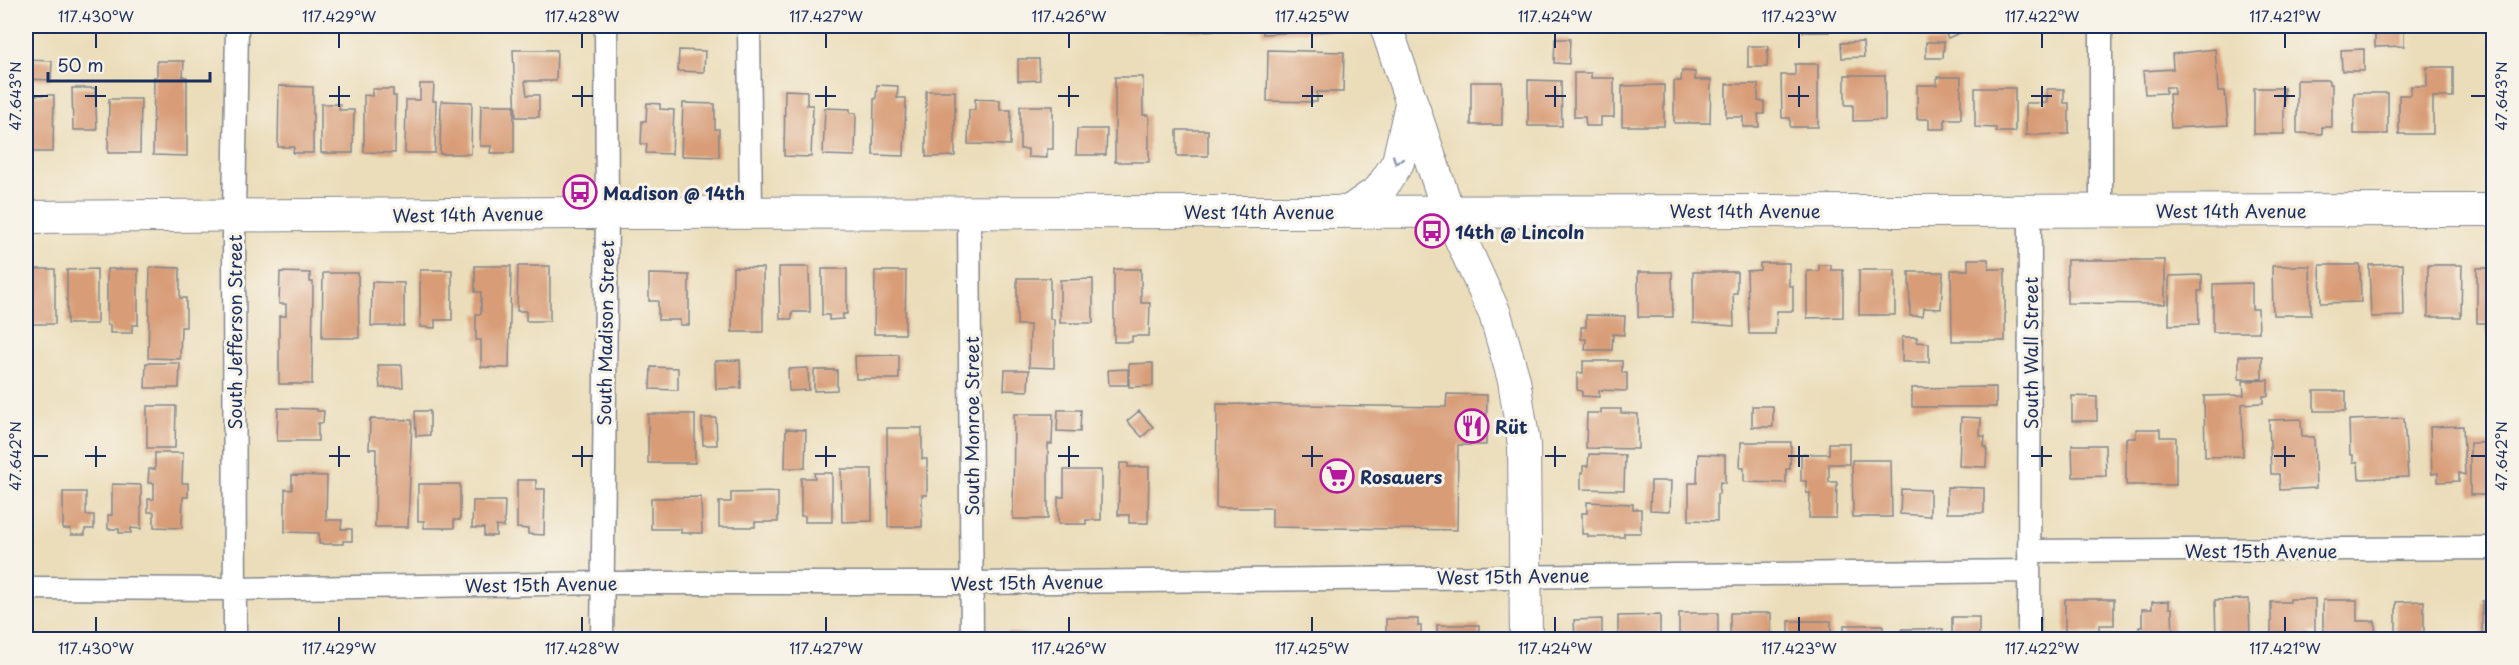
<svg xmlns="http://www.w3.org/2000/svg" width="2519" height="665" font-family="'Playpen Sans',sans-serif">
<rect width="100%" height="100%" fill="#f7f3e8"/>
<filter id="ink" filterUnits="userSpaceOnUse"><feTurbulence type="fractalNoise" baseFrequency=".0167" numOctaves="2"/><feDisplacementMap in="SourceGraphic" scale="12" xChannelSelector="R" yChannelSelector="G"/><feConvolveMatrix kernelMatrix="1 2 1 2 8 2 1 2 1" color-interpolation-filters="sRGB"/></filter>
<filter id="wash" filterUnits="userSpaceOnUse"><feTurbulence type="fractalNoise" baseFrequency=".008" numOctaves="4" result="noise"/><feDisplacementMap in="SourceGraphic" scale="24" xChannelSelector="R" yChannelSelector="G"/><feGaussianBlur stdDeviation="1.35" result="paint"/><feColorMatrix in="noise" values="0 0 0 0 0 0 0 0 0 0 0 0 0 0 0 0 0 1.4 0 .05"/><feComposite in="paint" operator="in"/></filter>
<g filter="url(#wash)">
<rect width="100%" height="100%" fill="#ebddb9"/>
<g id="blocks">
<path fill="#d89c77" d="M797,26H815V30H811V33H797Z
M1168,26H1249V30L1168,31Z
M1262,26H1341V30L1263,34Z
M1803,26H1829V32H1803Z
M1942,26H1976L1948,38Z
M2404,29V46L2375,47V30Z
M1555,39H1570L1569,64L1554,63Z
M1863,42L1864,57L1842,58L1841,43Z
M1926,42H1944L1943,58H1926Z
M1748,46H1768L1767,67H1748Z
M2215,49L2218,91H2225L2228,125L2171,128L2169,94H2174V87H2166V93L2145,94L2143,71L2173,69L2172,54Z
M2364,49V71H2342L2341,50Z
M513,50H557L556,81H525L527,95H539V117H516Z
M679,50L705,51L704,72L678,71Z
M1268,50L1344,52L1343,92H1317V102L1267,101Z
M1018,59H1039L1040,80L1018,81Z
M27,60L52,61L51,80L26,79Z
M157,61H184L183,77H187V156L153,155L154,77H157Z
M1795,64H1818V127H1790V118H1782L1781,75H1795Z
M2427,67H2453V97H2433V134H2399V95H2411V86H2427Z
M1682,71L1695,72V80H1711L1710,123H1674V81H1681Z
M1574,73H1591V78H1614V117H1601V126H1586L1585,117H1574Z
M1845,75H1885V120L1853,121V105H1845Z
M1115,77H1143V115H1149V162H1115Z
M1937,77H1961V119H1945V129H1929V119H1917V85H1937Z
M1528,80L1561,81L1562,126H1528Z
M2297,80H2329V84H2332V127H2322V134L2297,133Z
M1471,82H1502V125H1471Z
M420,84H434L433,101H436L435,153H405L406,100H420Z
M1726,84H1758V101H1764V114H1758L1759,127H1743V117H1726Z
M877,85L898,86L897,98H906L904,156L873,155L874,99H876Z
M1664,85V126H1622V86Z
M279,86L313,87V153H293L294,147H278Z
M72,88H95L97,130H73Z
M1975,88H2015V132H1996V128L1975,127Z
M2254,88H2284V134H2254Z
M372,89H393V96H396L395,153L364,152V95L372,96Z
M2047,89H2064V103H2069V134L2026,135V103H2047Z
M785,90L807,91V105H813L811,157L784,156Z
M926,91H955V156L926,157Z
M2354,93H2388V134H2354Z
M26,95H54L53,152H26Z
M109,99H141L140,153H108Z
M975,99L1000,100V110H1011L1010,145L968,144L969,110H975Z
M441,101L472,102L471,154H440Z
M647,103L660,104V109L674,110L672,154L646,153L647,144H641L642,121H646Z
M683,103L715,104V129H719V157L681,156Z
M321,104H340L339,110H354L353,153H321Z
M481,105H514V153H490L491,146H480Z
M1020,106H1053V149H1047V158L1028,157V149H1020Z
M825,108L850,109V113H856L855,156L823,155Z
M1077,129H1107L1106,155H1076Z
M1177,130H1208V156H1177Z
M1968,259H1988L1989,269H2005V341H1952L1951,270H1968Z
M2067,260H2165V304L2067,303Z
M1760,263H1789V286H1793V311H1777L1775,334H1749L1747,271L1760,270Z
M2403,264L2404,316L2371,317L2369,265Z
M1819,265H1831V270H1843V317L1807,318V271H1819Z
M2320,265H2360L2361,302L2321,303Z
M2428,265H2462L2461,317H2428Z
M475,266H511L509,368L481,367V340H476V314H481V292H475Z
M518,266H550V321H526V311H517Z
M2272,266H2310L2311,315H2273Z
M150,267L180,268V298H186V327H181L180,359L148,358Z
M733,267L763,268V332H732Z
M779,267H809L810,312H792V319H780Z
M2477,268H2494V332H2486V323H2477Z
M26,269H55V324H26Z
M97,269V324H67V270Z
M107,269H138V325H132V333H110V325H107Z
M822,269H847V314H843V319L829,320V315H822Z
M1114,269H1141V303H1150L1149,336H1132V342H1114Z
M420,270H452V320H435V328L420,327Z
M1859,270H1895V315H1859Z
M875,271H906L905,334H874Z
M280,272L310,273V282H313L312,384H279V316H286V304H279Z
M1638,272H1672L1673,317H1638Z
M1693,272H1737V293H1733L1734,326L1693,323Z
M1909,272H1943L1941,309L1924,308L1923,316H1910Z
M323,273H358L359,338H322Z
M649,274L689,275V325H680V320H658V301H649Z
M2202,275V291H2198L2199,324L2169,325V276Z
M1017,278H1050V319H1054V368L1029,367L1030,325H1017Z
M1093,279V323H1060V280Z
M372,282L404,283V326H371Z
M2252,283V309H2258L2259,332H2213V284Z
M1586,315L1625,316L1624,335L1613,334L1612,350H1585L1586,339H1581V327H1586Z
M1902,337H1917V342L1929,343V362H1902Z
M899,355V379H856L855,356Z
M2239,356H2262V379H2239Z
M740,360L741,388L716,389L715,361Z
M1583,361H1622V373H1627V391L1599,390V397L1582,396V391L1577,390V373H1583Z
M146,363H180L179,388H145Z
M1153,363V386L1129,387V364Z
M378,365H402L403,387L380,388Z
M651,367L678,368V390L650,389Z
M808,368L809,390L789,391L788,369Z
M1128,369V385H1109L1108,370Z
M814,370H837V390L814,391Z
M1005,370H1029L1028,391L1004,390Z
M2268,380V396H2263V403L2242,404L2243,456L2205,457L2204,396L2244,395L2243,381Z
M1996,387V407H1912V388Z
M2314,391H2346V411H2314Z
M1447,394L1487,395L1486,445H1458L1457,530L1272,527V508H1216L1217,404L1446,407Z
M2072,396L2097,397V421H2072Z
M147,406H176L175,448H147Z
M1752,406H1773V427H1752Z
M278,408L317,409V411H324L323,423H318V441H277Z
M1601,409H1621V413L1638,414V449L1586,448L1587,413H1601Z
M1058,410H1081L1080,432L1057,431Z
M415,411H430V435L416,436Z
M1139,411L1153,427L1142,437L1127,421Z
M648,414H695V463H648Z
M1014,414H1053L1052,444H1048V519H1013Z
M1961,417L1981,418L1980,436H1985L1984,447H1987L1986,467L1959,466Z
M702,418H716L717,445H703Z
M2404,418L2408,477L2359,479L2358,462H2353V455H2350L2349,420Z
M370,419L412,420L408,527H375L376,449H369Z
M2301,419L2302,437H2314L2316,488L2280,490L2279,474H2271L2269,420Z
M2463,426L2465,475L2459,473V481L2438,482V473L2432,474L2430,427Z
M887,428H922V459H927V495H922V527H888Z
M786,429L806,430L805,468H785Z
M2136,429H2160V437H2176V485H2126V438H2136Z
M1741,442H1791L1790,469H1786V483L1744,482V468H1740Z
M1829,443H1849V464H1829V482H1837L1836,518H1809L1810,493H1806V481H1801V454H1829Z
M2470,443H2494V495H2470Z
M2072,445H2105L2106,476L2073,477Z
M155,453H183L182,483H188V497H183L182,528L154,527V512H148V499H154V483H148L149,469H155Z
M1589,454L1625,455L1624,490L1581,489V473H1583V466H1588Z
M1698,454L1725,455V483L1720,482L1719,494H1717V521L1689,520V483H1697Z
M1852,460H1891L1892,517H1853Z
M1120,463H1128V467H1149L1148,523H1129V515H1118Z
M841,469H872V521L842,522Z
M1064,470H1101V520H1086V524H1058V497H1064Z
M814,473H832V522H805V516H801V478H815Z
M292,475L327,476L326,520H342L341,529H352V541H343V544H319V533L285,532V489L292,490Z
M517,480H536V489H545L544,535L528,534V529L517,528Z
M1651,481H1671L1670,511L1650,510Z
M112,484L141,485V529L131,528V533H119V529H108V515H112Z
M418,484H460V520H454V528H424V521H418Z
M1947,487L1984,488V513H1947Z
M1901,489L1930,490V516L1900,514Z
M63,492H86V515H94V529H85V535H71V529H63Z
M778,492V522H755V527H719V502H731V493Z
M701,497L702,533H681V529H651V498Z
M473,501H505L504,527L496,526V536H484V528H472Z
M1587,502L1633,504V509H1641V533H1624V537H1588V534H1582V513H1587Z
M2065,599H2114V625H2099V633H2065Z
M2249,599L2250,640H2216L2215,600Z
M2290,599H2315V633H2310V640H2271V602H2290Z
M2323,600H2357V621H2375L2376,640H2323Z
M2169,601V608H2172L2173,640H2139V627H2142V609H2152V602Z
M2424,601V640H2396V602Z
M2482,601H2494V640H2482Z
M1679,613H1718V640H1679Z
M1730,613H1771V640H1730Z
M1660,615V640H1618V616Z
M1952,617H1979V640H1952Z
M1386,619H1418V626H1421V640H1386Z
M1602,619V640H1575L1574,620Z
M1789,621H1831V640H1789Z
M1437,625H1479V640H1437Z
M1844,625H1883V640H1844Z
M1902,629H1943V640H1902Z
M1008,633L1029,634V640H1008Z
M424,637H458V640H424Z
M1072,637H1102V640H1072Z"/>
</g>
</g>
<g filter="url(#ink)">
<use href="#blocks" fill-opacity="0" stroke="#83868c" stroke-width="1.5"/>
<g fill="none" stroke-linecap="round" stroke-linejoin="round">
<defs>
<path id="street" d="M749,26L751,214
M2101,210V26
M969,212L972,640
M2029,551L2494,548
M26,588L234,589L602,583H972L2029,571
M235,640L234,216L237,26
M602,640L607,213L606,26
M2029,640L2030,210"/>
<path id="secondary" d="M1386,26L1448,211L1495,314L1514,380L1524,445L1526,640
M1350,211L1380,190L1398,162L1411,104
M26,217L578,213L2494,210"/>
</defs>
<use href="#street" stroke="#83868c" stroke-width="25"/>
<use href="#secondary" stroke="#83868c" stroke-width="34"/>
<use href="#street" stroke="#fff" stroke-width="22"/>
<use href="#secondary" stroke="#fff" stroke-width="32"/>
</g>
<defs><path id="oneway-chevron" d="M-2-3.5L2.5 0L-2 3.5" fill="none" stroke-width="1.6" stroke-linecap="round" stroke-linejoin="round" transform="scale(1.5)"/></defs>
<use stroke="#8d97ae" href="#oneway-chevron" transform="translate(1397 160) rotate(110)"/>
</g>
<path fill="none" stroke="#1b2f5e" stroke-width="2" d="M96,33V48M339,33V48M582,33V48M826,33V48M1069,33V48M1312,33V48M1555,33V48M1799,33V48M2042,33V48M2285,33V48M96,86V107M339,86V107M582,86V107M826,86V107M1069,86V107M1312,86V107M1555,86V107M1799,86V107M2042,86V107M2285,86V107M33,96H48M85,96H106M329,96H350M572,96H593M815,96H836M1058,96H1079M1302,96H1323M1545,96H1566M1788,96H1809M2031,96H2052M2274,96H2295M2471,96H2486M96,446V467M339,446V467M582,446V467M826,446V467M1069,446V467M1312,446V467M1555,446V467M1799,446V467M2042,446V467M2285,446V467M33,456H48M85,456H106M329,456H350M572,456H593M815,456H836M1058,456H1079M1302,456H1323M1545,456H1566M1788,456H1809M2031,456H2052M2274,456H2295M2471,456H2486M96,617V632M339,617V632M582,617V632M826,617V632M1069,617V632M1312,617V632M1555,617V632M1799,617V632M2042,617V632M2285,617V632"/>
<defs>
<symbol id="bus-ring" viewBox="-11 -11 22 22"><circle r="9.5" fill="#f7f3e8" stroke="#b5179e" stroke-width="1.5"/><path d="M-5-6H5V4H4V6H2V4H-2V6H-4V4H-5ZM-3.5-4V0h7V-4ZM-3.5 1.2v1.5H-2V1.2ZM2 1.2v1.5H3.5V1.2Z" fill="#b5179e"/></symbol>
<symbol id="restaurant-ring" viewBox="-11 -11 22 22"><circle r="9.5" fill="#f7f3e8" stroke="#b5179e" stroke-width="1.5"/><path d="M-5-6h1v4h1v-4h1v4h1v-4h1v5L-1.5 .5V6h-2V.5L-5-1ZM5-6V6H3V1.5H1.5Q1.5-4 5-6Z" fill="#b5179e"/></symbol>
<symbol id="supermarket-ring" viewBox="-11 -11 22 22"><circle r="9.5" fill="#f7f3e8" stroke="#b5179e" stroke-width="1.5"/><path d="M-6-5.5h2.5l.6 2H6L4.5 2H-2.5L-4.4-4H-6ZM-1.5 3.2a1.3 1.3 0 1 0 .1 0ZM3 3.2a1.3 1.3 0 1 0 .1 0Z" fill="#b5179e"/></symbol>
</defs>
<g fill-rule="evenodd">
<use href="#bus-ring" x="561" y="173" width="38" height="38"/>
<use href="#bus-ring" x="1413" y="212" width="38" height="38"/>
<use href="#restaurant-ring" x="1453" y="407" width="38" height="38"/>
<use href="#supermarket-ring" x="1318" y="457" width="38" height="38"/>
</g>
<g text-anchor="middle" dominant-baseline="central" stroke-width="6" stroke-linejoin="round" paint-order="stroke">
<g font-size="18" font-weight="bold" fill="#1b2f5e" stroke="#f7f3e8" text-anchor="start">
<text x="603" y="192">Madison @ 14th</text>
<text x="1455" y="231">14th @ Lincoln</text>
<text x="1495" y="426">Rüt</text>
<text x="1360" y="476">Rosauers</text>
</g>
<g font-size="18" fill="#1b2f5e" stroke="#f7f3e8">
<text x="1745" y="210">West 14th Avenue</text>
<text x="2231" y="210">West 14th Avenue</text>
<text x="1259" y="211">West 14th Avenue</text>
<text transform="translate(468 214) rotate(-1)">West 14th Avenue</text>
<text transform="translate(234 332) rotate(-90)">South Jefferson Street</text>
<text transform="translate(605 333) rotate(-89)">South Madison Street</text>
<text transform="translate(2030 353) rotate(-90)">South Wall Street</text>
<text transform="translate(971 426) rotate(-90)">South Monroe Street</text>
<text x="2261" y="550">West 15th Avenue</text>
<text transform="translate(1513 576) rotate(-1)">West 15th Avenue</text>
<text transform="translate(1027 582) rotate(-1)">West 15th Avenue</text>
<text transform="translate(541 584) rotate(-1)">West 15th Avenue</text>
</g>
</g>
<rect width="2519" height="665" fill="none" stroke="#f7f3e8" stroke-width="66"/>
<path d="M48 72v9h162v-9" fill="none" stroke="#1b2f5e" stroke-width="3"/>
<text x="57" y="72" font-size="18" fill="#1b2f5e" stroke="#f7f3e8" stroke-width="4.5" paint-order="stroke">50 m</text>
<rect x="33" y="33" width="2453" height="599" fill="none" stroke="#1b2f5e" stroke-width="2"/>
<g font-size="15" text-anchor="middle" fill="#1b2f5e">
<text x="96" y="22">117.430°W</text>
<text x="339" y="22">117.429°W</text>
<text x="582" y="22">117.428°W</text>
<text x="826" y="22">117.427°W</text>
<text x="1069" y="22">117.426°W</text>
<text x="1312" y="22">117.425°W</text>
<text x="1555" y="22">117.424°W</text>
<text x="1799" y="22">117.423°W</text>
<text x="2042" y="22">117.422°W</text>
<text x="2285" y="22">117.421°W</text>
<text transform="translate(16 96) rotate(-90)" y="5">47.643°N</text>
<text transform="translate(2502 96) rotate(-90)" y="5">47.643°N</text>
<text transform="translate(16 456) rotate(-90)" y="5">47.642°N</text>
<text transform="translate(2502 456) rotate(-90)" y="5">47.642°N</text>
<text x="96" y="654">117.430°W</text>
<text x="339" y="654">117.429°W</text>
<text x="582" y="654">117.428°W</text>
<text x="826" y="654">117.427°W</text>
<text x="1069" y="654">117.426°W</text>
<text x="1312" y="654">117.425°W</text>
<text x="1555" y="654">117.424°W</text>
<text x="1799" y="654">117.423°W</text>
<text x="2042" y="654">117.422°W</text>
<text x="2285" y="654">117.421°W</text>
</g>
</svg>
